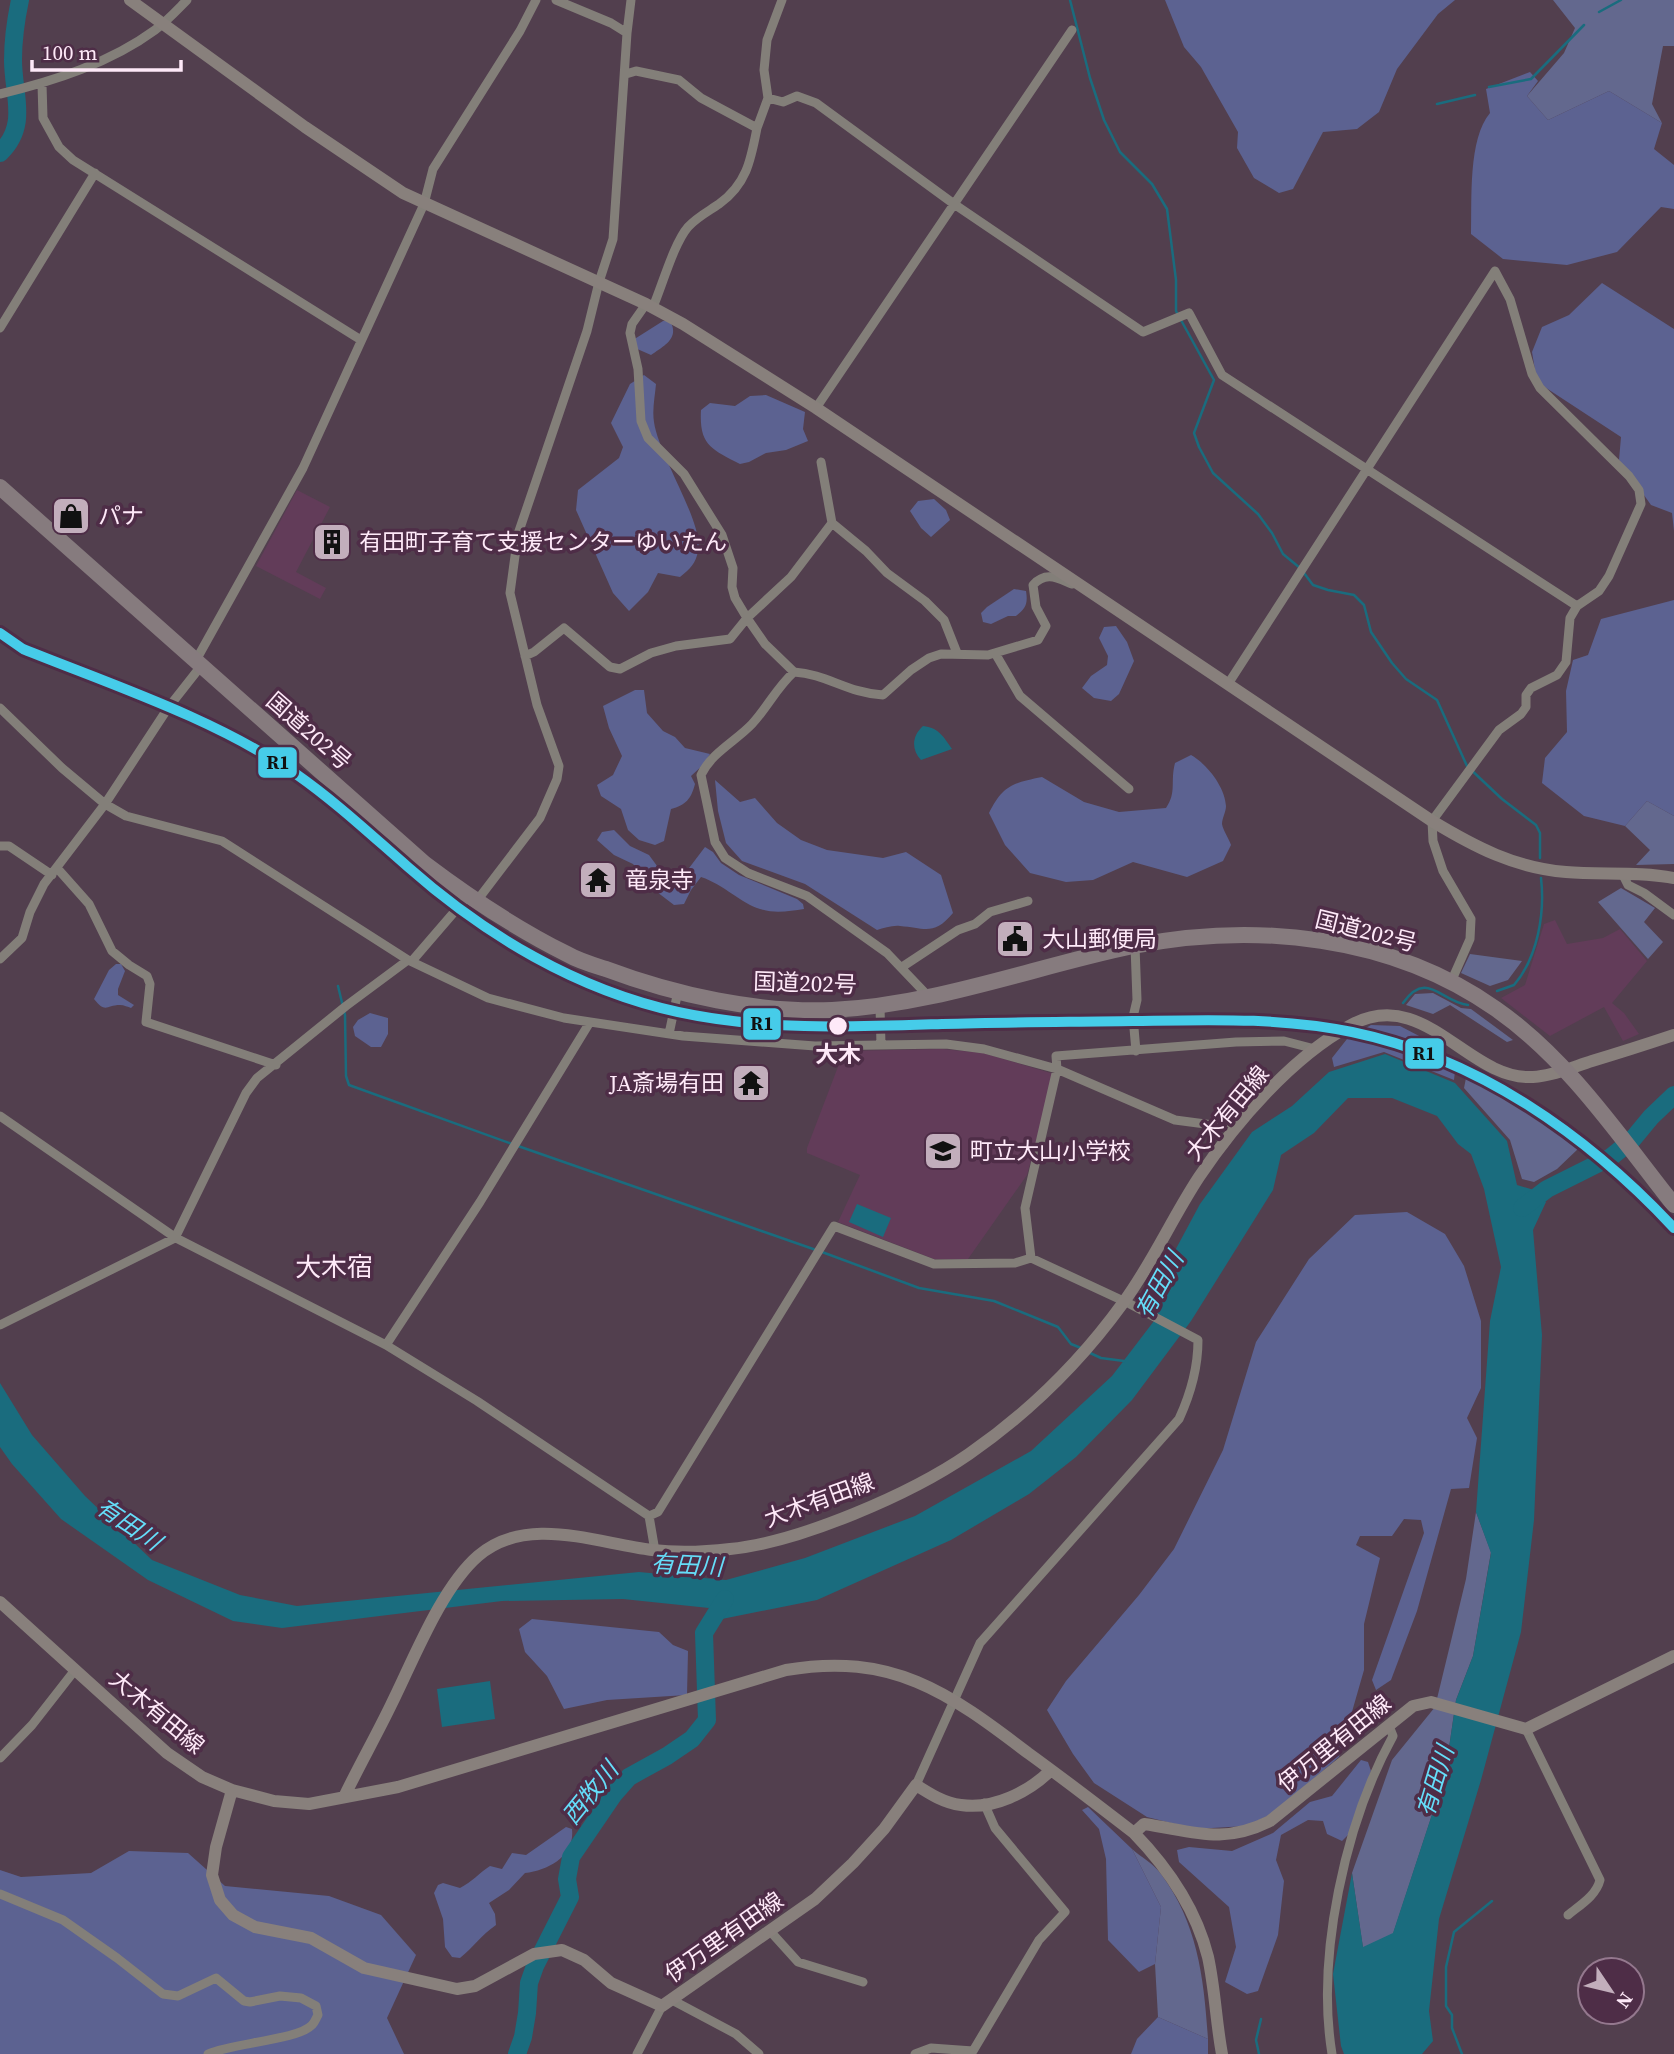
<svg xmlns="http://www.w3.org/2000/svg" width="1674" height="2054" font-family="'Source Serif 4','Noto Sans JP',serif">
<rect width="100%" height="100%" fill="#523f4e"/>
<path fill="#623c59" d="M297,490L330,507L296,572L326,588L320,599L256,566Z
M1555,920L1567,944L1603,938L1620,929L1647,961L1612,1003L1624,1013L1639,1034L1623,1041L1604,1007L1550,1036L1501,998L1525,985L1544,924Z
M942,1049L983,1053L1054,1074L1027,1175L968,1259H934L838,1222L860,1175L807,1153V1148L844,1051Z"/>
<path fill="#63688e" d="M1553,0H1674V46H1663L1652,104L1662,123L1609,91L1548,120L1527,96L1564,53L1575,28Z
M1647,801L1674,816V864L1636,865L1650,850L1625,826Z
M1621,888L1655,908L1644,922L1663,942L1648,959L1598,902Z
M1470,954L1522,961L1508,980L1490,986L1461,973Z
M1433,993L1461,1008L1471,1009L1513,1040L1507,1042L1450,1005L1433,1014L1406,1005L1415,994Z
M1466,1078L1522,1107L1579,1148L1557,1169L1534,1182L1522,1179L1510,1140L1464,1088Z
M1476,1512L1491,1552L1473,1656L1456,1700L1445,1775L1393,1934L1363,1948L1352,1873L1392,1760L1435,1707L1466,1579Z
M1132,1849C1141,1857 1154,1864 1161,1874C1198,1924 1204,1979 1208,2039L1158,2017L1155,1964L1161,1907Z"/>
<path fill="#5c6291" d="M1165,0H1455L1438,14L1397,69L1379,112L1357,129L1323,132L1293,189L1279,193L1254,178L1237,148L1238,132L1201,67L1184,47Z
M1530,72L1538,81L1527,96L1548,120L1609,91L1662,123L1654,149L1674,165V209L1661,207L1617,252L1567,265L1503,259L1471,234C1472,199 1468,139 1490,113L1486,89Z
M1602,283L1674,329V531L1672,513L1651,505L1619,460L1621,437L1537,382L1532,352L1542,327L1569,315Z
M663,321H670C680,338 664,346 651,355L635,348L633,340Z
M644,375L656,384C655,396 652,410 654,422C659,457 704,523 698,551C696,563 690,569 680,577L658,573L648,592L629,611L613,593L576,510L578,490L619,458L623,447L611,423L630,384Z
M766,395L805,412L803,429L808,441L786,450L766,453L749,462L740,464C711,449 699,445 701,410L710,403L735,406L750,396Z
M934,499L946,510L950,520L931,537L921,528L910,511L918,501Z
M1014,589L1026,591C1028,604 1026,608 1016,616H1008L991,624L983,622L981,613L987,607Z
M1674,600V816L1647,801L1625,826L1584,816L1542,783L1545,758L1567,732L1566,691L1573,660L1588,655L1601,619Z
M1116,626L1127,642L1134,661L1119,694L1111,701L1094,698L1082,688L1091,676L1107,665L1108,656L1099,638L1104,627Z
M635,690H644L647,713L663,731L675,737L685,748L710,754L704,764L691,776L695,784C691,799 686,805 671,809L664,841L655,845L639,840L628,830L621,809L601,796L597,785L613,775L622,756L609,728L603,706Z
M1191,755C1207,764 1225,787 1226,806C1226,812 1222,818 1222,824C1223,830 1229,839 1231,845L1223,861L1187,877L1133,862L1093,880L1066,882L1030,873L1005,845L989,813C1003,785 1013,783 1042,777L1084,802L1119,812L1166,808C1177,792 1170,782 1175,763Z
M715,780L740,802L755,798L777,823L801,840L827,850L883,858L906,852L941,875L953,913C934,936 925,928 900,926C893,925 884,928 877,930L805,884L742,861L726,843L718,811Z
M614,830L630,846L649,855L660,870L671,880L683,876L705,847L713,852L721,863L739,875L797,899L803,904L804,909C790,911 775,914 760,909C740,903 725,885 701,877L691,890L684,904L674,905L657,892L633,864L614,855L597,840L602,832Z
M116,964H121L125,971L118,989V995L134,1005L131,1008C128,1007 124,1005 120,1005C106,1005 106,1014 94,999L109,970Z
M370,1013L388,1018V1034L381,1047H371L355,1036L353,1027L358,1020Z
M1371,1025L1400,1026L1444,1049L1445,1057L1369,1030L1365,1039L1455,1071L1454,1080L1384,1052L1334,1067L1332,1058L1347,1039Z
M1407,1212L1445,1234L1464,1266L1481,1321V1388L1467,1418L1477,1438L1469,1488L1451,1489L1417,1611L1391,1680L1376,1690L1372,1680L1424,1533L1421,1520L1404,1519L1392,1536H1360L1356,1545L1380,1558L1364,1624V1670L1339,1757L1274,1813L1246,1826L1195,1829L1147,1817L1094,1783L1073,1754L1047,1710L1066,1681L1139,1595L1174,1549L1223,1450L1256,1342L1309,1259L1355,1215Z
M532,1619L659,1632L673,1645L688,1651L687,1695L607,1700L564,1709L547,1676L525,1652L519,1629Z
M1361,1760L1368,1762L1371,1771L1350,1833L1342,1841L1327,1834L1323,1821L1308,1820L1281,1835L1276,1860L1284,1881L1278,1935L1258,1991L1247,1994L1225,1982L1236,1947L1229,1907L1179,1862L1177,1850L1189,1847L1232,1851L1273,1833L1310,1802L1332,1796Z
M1088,1807L1132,1849L1161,1907L1155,1964L1139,1972L1108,1940L1106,1859L1099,1829L1082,1810Z
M566,1827L572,1829C575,1856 549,1870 525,1873L509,1890L489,1903L495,1914L496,1925C481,1935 473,1948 460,1958L452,1957L445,1947L443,1919L434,1893L438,1885L443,1883L460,1888C472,1882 479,1873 490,1866L502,1869L512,1853L526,1855Z
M129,1851L188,1853L225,1886L329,1896L381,1915L416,1955L387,2018L404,2054H0V1870L21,1877L91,1873Z
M1158,2017L1208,2039V2054H1131L1137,2039Z"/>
<path fill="#1a6c7e" d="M923,726C939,728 943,736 952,749L921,760C911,749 912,736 923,726Z
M1385,1054L1455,1083L1507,1141L1517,1185L1534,1190L1546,1202L1533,1230L1542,1335L1534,1520L1521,1632L1481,1780L1439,1919L1429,2011L1433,2041L1422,2054H1344L1341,2046L1333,1974L1352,1873L1363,1947L1393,1933L1445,1775L1456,1700L1473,1656L1491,1553L1476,1512L1490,1321L1501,1267L1484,1189L1471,1154L1458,1144L1437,1116L1392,1098H1348L1314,1133L1281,1155L1273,1190L1191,1321L1132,1400L1076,1457L1029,1494L951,1540L817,1600L712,1621L709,1608L623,1599L502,1601L282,1628L233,1621L148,1580L61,1519L12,1464L0,1447V1383L32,1435L85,1496L152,1560L240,1595L297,1606L639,1572L726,1580L805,1558L915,1516L1031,1451L1112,1376L1157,1317L1171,1258L1200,1204L1252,1132L1292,1106L1329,1072Z
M857,1204L891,1218L883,1237L849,1222Z
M490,1681L495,1719L442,1727L437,1689Z"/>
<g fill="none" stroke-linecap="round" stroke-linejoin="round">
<path stroke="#1a6c7e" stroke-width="2.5" d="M1070,0L1090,78L1104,120L1120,152L1152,184L1167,209L1176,280V311L1214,380L1194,433L1199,447L1213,473L1258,514L1272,533L1283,554L1300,568
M1599,12L1621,0
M1489,87L1531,79L1584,25
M1437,104L1475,95
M1304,573L1313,585L1328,590L1354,595L1364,605L1371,632L1392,663L1406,679L1437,700L1467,766L1502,799L1536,825L1540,833V858
M338,986L345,1015L346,1076L349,1085L512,1144
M1497,991L1514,985C1538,957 1545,913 1541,878
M1403,1003C1427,969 1441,1002 1468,1005
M518,1146L816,1250
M822,1252L919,1288L994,1301L1058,1327L1071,1344L1081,1348
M1090,1353L1101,1358L1124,1361
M1259,2054L1256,2040L1261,2019
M1462,2054L1452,2028V2015L1446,2006V1967L1454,1932L1492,1901"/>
<path stroke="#1a6c7e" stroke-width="18" d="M0,153C29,125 13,95 13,60C13,40 16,19 20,0
M1522,1208L1547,1189L1611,1157L1632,1140L1651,1117L1674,1095
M517,2054L523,2037L527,2013L529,1983L535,1966L570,1897L567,1879L571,1857L614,1794L629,1777L667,1756L692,1739L707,1720L704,1633L725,1599"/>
<path stroke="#837f79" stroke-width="9" d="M556,0L611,23L627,33
M626,74L636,71L679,80L701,98L757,128L768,98L764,70L767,40L782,0
M42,84L43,118L59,147L73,160L361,340
M0,94C54,81 110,63 155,30C167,21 177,10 187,0
M768,98L783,102L797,96L816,103L954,204L1143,332L1189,313L1222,375L1577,606
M646,304L632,324L630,333L638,369L641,421L648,438L684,474L722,535L733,568L732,587L735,598L747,618L765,644L794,672
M653,307C662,286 674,243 688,227C697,217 709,211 719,204C747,184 751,159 757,128
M0,328L95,173
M816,408L1072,30
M821,462L832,523L866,551L887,573L925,601L944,620L957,653
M995,653L1020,696L1129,789
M525,656L534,652L564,628L610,667L620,669L651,653L676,646L730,639L747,618L791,577L832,523
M195,662L303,468L424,204L433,169L520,31L536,0
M1228,684L1495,271L1510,299L1532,374L1540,388L1629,476L1639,490L1641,504L1609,576L1599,591L1577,606L1570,618L1566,662L1557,675L1531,688L1526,695V707L1521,714L1499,730L1432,821L1433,841L1443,871L1471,919L1470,939L1451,982
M0,708L62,768L105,804L126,816L222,841L408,960L488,998L564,1018L683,1036L815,1046L946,1044L984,1049L1057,1069L1175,1120L1213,1125L1243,1120
M0,846H9L52,875
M57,868L89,904L112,951L129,965L147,976L150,984L146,1022L276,1065
M1623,875L1628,885L1644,893L1674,915
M476,902L540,818L557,779L559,766L537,705L510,593L518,534L587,331L599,282L613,239L627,33L631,0
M1135,946L1137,1000L1133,1017L1136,1051
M0,959L22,938L30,912L44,884L105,804L168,708L201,666
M412,961L468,896
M902,967L958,930L975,924L990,912L1028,901
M929,997L887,953L807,896L748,873L725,858L715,842L701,775C711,753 736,741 752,724C767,708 777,687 794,672C827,674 847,693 883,695L911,670L929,658L941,654L988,655L1038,640L1046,626L1036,607L1033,585C1046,571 1057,578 1072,584
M880,1006L881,1045
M669,1034L678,991
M0,1116L176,1238L386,1345L477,1401L649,1516L655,1551
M1031,1258L1025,1208L1057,1069L1056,1056L1236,1042L1284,1041L1315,1049
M0,1325L175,1238L246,1093L257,1078L346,1006L408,960
M386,1345L480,1202L590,1022
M649,1516L658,1512L834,1226L934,1264L1015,1263L1031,1258L1130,1304L1198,1340C1198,1369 1191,1393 1179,1419L980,1643L916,1785
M1526,1729L1600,1880C1596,1896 1580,1905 1568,1915
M0,1758L32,1725L75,1670
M0,1894L63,1920L117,1958L163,1994L178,1996L216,1978L244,2001L250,2002L280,1996L301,1998L316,2006L318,2015C316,2018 315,2022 312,2025C298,2040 232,2043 208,2054
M770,1931L798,1962L863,1982
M672,2000L736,2034L759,2054
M637,2054L662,2006
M915,2054L931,2048L973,2051L1039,1940L1065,1912L995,1828L984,1803
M1332,2054C1316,1956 1345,1823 1393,1736L1389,1726"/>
<path stroke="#88807c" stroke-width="12" d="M130,0L305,127L403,193L646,304L683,324L816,408L1432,821C1475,847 1515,868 1566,872C1601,875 1640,871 1674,878
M0,1602L167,1753L202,1777L232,1790L274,1801L309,1804L398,1787L786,1670C892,1652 948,1692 1028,1753C1064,1779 1099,1806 1134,1833C1168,1868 1196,1909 1208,1957C1215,1989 1216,2022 1222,2054
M232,1790L216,1847L212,1875L220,1900L233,1915L255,1927L311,1938L364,1968L457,1989L475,1986L534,1954L562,1950L584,1960L611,1983L662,2006L815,1899L853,1863L884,1829L916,1785C930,1794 944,1803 961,1805C993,1810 1029,1792 1051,1770
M344,1797C359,1766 376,1736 391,1705C413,1661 441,1588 478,1556C527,1514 595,1543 652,1550C677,1553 705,1552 730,1549C800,1542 911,1494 969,1454C1028,1413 1081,1361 1123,1303C1152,1264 1172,1218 1199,1177C1236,1122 1292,1057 1351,1025C1425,985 1468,1081 1533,1077C1553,1076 1573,1067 1592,1061C1619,1053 1647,1044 1674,1035
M1134,1833L1144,1824C1193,1831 1222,1845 1270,1821L1413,1706L1431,1702L1526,1729L1674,1656"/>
<path stroke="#867b7e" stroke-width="16" d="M0,487L425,864C470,898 517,929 567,954C579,961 593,965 606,969C675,995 758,1013 832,1010C935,1005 1033,967 1133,946C1256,922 1391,935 1496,1009C1569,1060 1620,1137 1674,1205"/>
<defs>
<path id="rail-1" d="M0,633L23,649C115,686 213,718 296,774C336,802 371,835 408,867C485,935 577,990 678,1012C765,1031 854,1027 942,1024C1006,1022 1070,1022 1133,1021C1205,1020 1281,1017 1352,1032C1478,1058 1587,1135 1674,1228"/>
</defs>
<use href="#rail-1" stroke="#4e2d47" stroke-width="16"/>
<use href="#rail-1" stroke="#46cce9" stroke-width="10"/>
</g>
<defs>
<symbol id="shop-square" viewBox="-11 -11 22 22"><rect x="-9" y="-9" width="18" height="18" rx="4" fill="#c2aebc" stroke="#4e2d47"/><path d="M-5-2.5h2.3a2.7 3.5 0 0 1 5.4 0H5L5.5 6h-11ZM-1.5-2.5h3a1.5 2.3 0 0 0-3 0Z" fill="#111"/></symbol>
<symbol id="building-square" viewBox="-11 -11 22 22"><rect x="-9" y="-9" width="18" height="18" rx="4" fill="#c2aebc" stroke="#4e2d47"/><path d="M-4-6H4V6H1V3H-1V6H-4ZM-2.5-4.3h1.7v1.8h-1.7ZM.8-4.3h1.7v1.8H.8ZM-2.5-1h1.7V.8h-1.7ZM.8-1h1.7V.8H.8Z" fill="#111"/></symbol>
<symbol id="temple-square" viewBox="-11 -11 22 22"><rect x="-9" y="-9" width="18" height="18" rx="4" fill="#c2aebc" stroke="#4e2d47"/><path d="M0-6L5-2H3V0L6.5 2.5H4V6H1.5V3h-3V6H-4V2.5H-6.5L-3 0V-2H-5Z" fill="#111"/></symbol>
<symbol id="civic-square" viewBox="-11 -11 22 22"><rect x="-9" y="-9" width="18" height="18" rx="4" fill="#c2aebc" stroke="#4e2d47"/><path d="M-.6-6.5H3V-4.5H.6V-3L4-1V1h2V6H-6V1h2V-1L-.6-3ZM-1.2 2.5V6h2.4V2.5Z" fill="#111"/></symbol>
<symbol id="school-square" viewBox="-11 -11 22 22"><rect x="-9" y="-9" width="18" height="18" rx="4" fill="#c2aebc" stroke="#4e2d47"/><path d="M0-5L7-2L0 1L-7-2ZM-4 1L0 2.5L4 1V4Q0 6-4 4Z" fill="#111"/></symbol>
</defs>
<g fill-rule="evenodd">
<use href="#shop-square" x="49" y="494" width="44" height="44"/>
<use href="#building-square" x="310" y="520" width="44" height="44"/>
<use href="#temple-square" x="576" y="858" width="44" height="44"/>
<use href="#civic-square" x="993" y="917" width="44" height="44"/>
<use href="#temple-square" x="729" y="1061" width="44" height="44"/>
<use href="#school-square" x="921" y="1129" width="44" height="44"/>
</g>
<circle fill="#fee9f8" stroke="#4e2d47" stroke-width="2.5" cx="838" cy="1026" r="10"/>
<g text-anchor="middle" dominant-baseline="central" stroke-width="7" stroke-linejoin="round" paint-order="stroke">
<g font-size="23" fill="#fee9f8" stroke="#4e2d47" text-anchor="start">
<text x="98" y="516">パナ</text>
<text x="359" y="542">有田町子育て支援センターゆいたん</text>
<text x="625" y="880">竜泉寺</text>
<text x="1042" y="939">大山郵便局</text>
<text x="724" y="1083" text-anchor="end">JA斎場有田</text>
<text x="970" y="1151">町立大山小学校</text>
</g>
<g font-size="23" fill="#fee9f8" stroke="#4e2d47">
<text transform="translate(309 731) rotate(41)">国道202号</text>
<text transform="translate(1366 931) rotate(14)">国道202号</text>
<text transform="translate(805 983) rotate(2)">国道202号</text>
<text transform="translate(1227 1113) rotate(-50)">大木有田線</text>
<text transform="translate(819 1500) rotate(-20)">大木有田線</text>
<text transform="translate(157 1712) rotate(40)">大木有田線</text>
<text transform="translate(1334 1743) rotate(-39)">伊万里有田線</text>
<text transform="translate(724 1937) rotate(-35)">伊万里有田線</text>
</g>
<g font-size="23" font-weight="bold" fill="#fee9f8" stroke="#4e2d47">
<text x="838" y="1054">大木</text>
</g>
<g font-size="24" font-style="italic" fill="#65ddf9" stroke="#4e2d47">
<text transform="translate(1159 1285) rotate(-61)">有田川</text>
<text transform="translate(129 1524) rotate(34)">有田川</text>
<text transform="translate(687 1565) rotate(3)">有田川</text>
<text transform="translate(1435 1781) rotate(-73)">有田川</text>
<text transform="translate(590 1793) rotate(-51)">西牧川</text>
</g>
<g font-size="26" fill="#fee9f8" stroke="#4e2d47">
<text x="334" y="1267">大木宿</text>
</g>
</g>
<g stroke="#4e2d47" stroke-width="2.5">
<rect x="257" y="746" width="41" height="33" rx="7" fill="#46cce9"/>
<rect x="742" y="1007" width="40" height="34" rx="7" fill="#46cce9"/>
<rect x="1404" y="1037" width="41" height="33" rx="7" fill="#46cce9"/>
</g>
<g font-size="19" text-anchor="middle" font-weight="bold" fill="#111">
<text x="278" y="769">R1</text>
<text x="762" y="1030">R1</text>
<text x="1424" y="1060">R1</text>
</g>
<g transform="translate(1611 1991) rotate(125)"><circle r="33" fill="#4e2d47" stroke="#94788e" stroke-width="2"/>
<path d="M0-5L12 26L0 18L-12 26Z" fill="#c2aebc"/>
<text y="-10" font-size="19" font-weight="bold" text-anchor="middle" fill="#fee9f8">N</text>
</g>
<path d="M32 60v10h149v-10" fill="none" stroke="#fee9f8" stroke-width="3.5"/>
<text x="42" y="60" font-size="21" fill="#fee9f8" stroke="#4e2d47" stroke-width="5" paint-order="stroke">100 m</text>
</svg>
